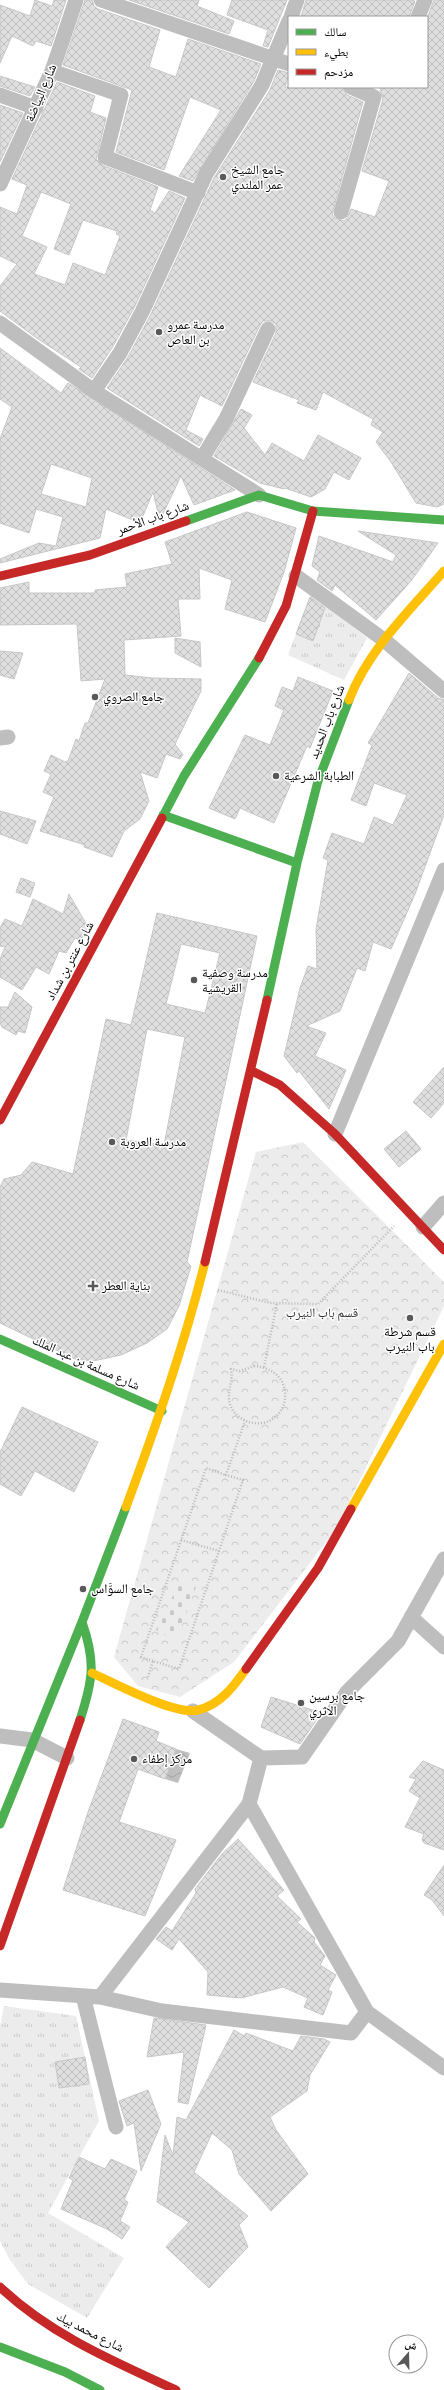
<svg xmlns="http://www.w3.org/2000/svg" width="444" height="2390" font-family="'Source Sans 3','Noto Naskh Arabic',sans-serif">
<defs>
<pattern id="grass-tufts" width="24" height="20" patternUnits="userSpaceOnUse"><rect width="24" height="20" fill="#ececec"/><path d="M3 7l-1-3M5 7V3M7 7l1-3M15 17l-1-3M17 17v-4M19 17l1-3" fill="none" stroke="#c9c9c9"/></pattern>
<pattern id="forest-crowns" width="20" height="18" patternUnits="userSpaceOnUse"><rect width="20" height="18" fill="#ececec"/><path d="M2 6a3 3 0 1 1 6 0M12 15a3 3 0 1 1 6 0" fill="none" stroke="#c9c9c9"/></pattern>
<pattern id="cemetery-stones" width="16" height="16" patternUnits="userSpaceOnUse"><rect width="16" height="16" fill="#ececec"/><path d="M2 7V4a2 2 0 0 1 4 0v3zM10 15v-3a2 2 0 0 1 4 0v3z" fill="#c9c9c9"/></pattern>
<pattern id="water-waves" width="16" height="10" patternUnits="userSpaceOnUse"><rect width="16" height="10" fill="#bfbfbf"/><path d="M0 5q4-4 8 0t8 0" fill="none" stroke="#a2a2a2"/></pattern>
<pattern id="building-cross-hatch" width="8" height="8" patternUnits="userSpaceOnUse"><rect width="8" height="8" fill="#dfdfdf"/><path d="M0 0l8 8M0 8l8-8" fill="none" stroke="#bebebe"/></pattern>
</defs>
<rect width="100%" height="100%" fill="#fff"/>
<path fill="url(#grass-tufts)" d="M311,594L367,638L344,680L288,655Z
M4,2006L76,2016L99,2121L48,2213L124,2258L87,2318L28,2284L10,2260L0,2241V2026Z"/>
<path fill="url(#forest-crowns)" d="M303,1142L444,1282V1306L336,1529L234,1662L180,1697L138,1686L114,1657L256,1152Z"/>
<path fill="url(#cemetery-stones)" d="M180,1583L196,1587L176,1641L156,1630Z"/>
<path fill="url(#water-waves)" d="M176,1749L190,1753L178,1783L165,1779Z"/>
<path fill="url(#building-cross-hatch)" stroke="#c7c7c7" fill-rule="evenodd" d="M35,0L52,6L54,0H66L51,46L36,41L33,46L12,36L0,63V5L30,16Z
M85,0H92L94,6L98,9L160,30L149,67L176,77L188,39L261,64L254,81L193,181L179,176L221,110L190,97L164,170L116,152L132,90L63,65Z
M129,0H199L197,6L234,21L229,34Z
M232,0H287L268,47L263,46L268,30L227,15Z
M306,0H411L415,1L409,17H301Z
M434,0H444V504L437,507L416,503L391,462L376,442L383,432L371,425L373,419L323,392L316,410L297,403L299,400L253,382L276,333V324L271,321H263L260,325L222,406L200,395L186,430L203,439L199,446L107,388L128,357L150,316L214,178L270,90L278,70L289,73L285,87H342L347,95L363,102L332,214L335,218L344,221L347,218L351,209L375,217L389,181L362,171L383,99L380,90L381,87H427V19Z
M0,76L35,87L30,96L0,86Z
M57,82L95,96L90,112L106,118L96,159L102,165L158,187L150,210L155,213L169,191L185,198L134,308L112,348L92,378L79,369L81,367L38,339L0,311V286L17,264L0,256V207L17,214L27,185L12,179ZM41,192L71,204L54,249L69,255L83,220L117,231L116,234L120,236L105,275L73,263L65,285L34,274L47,247L22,236Z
M0,105L23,113L0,162Z
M0,348L61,393L68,383L235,490L194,505L181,476L162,516L159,517L153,492L140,523L106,509L100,538L0,563V559L39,543L56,546L63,517L36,509L29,533L0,523V439L12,407L0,399ZM51,464L92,478L86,507L41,494Z
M241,409L252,415L244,428L265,455L272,443L304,461L318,435L361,458L349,480L334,472L325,489L311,497L285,488L284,489L260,483L214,456Z
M247,512L296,528L284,572L265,622L225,609L232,580L199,568L200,599H178L181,636L124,640L125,675L152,678L201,679V691L175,744L183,755L180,759L166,754L157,778L140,772L149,801L140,819L124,831L112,857L84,847L85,845L40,831L54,797L43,792L51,774L44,771L51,755L65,762L68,761L76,739L79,741L85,723H88L105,679L81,681L77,624L0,625V588L29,582V593H95V590L127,587L125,574L172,564L165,542Z
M358,531L438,543L411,581L376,620L335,585L332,591L317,580L320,572L312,566L319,536L393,562L396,555Z
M310,597L325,608L313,641L296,634Z
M175,638L200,642L201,667L175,653Z
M0,651L23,653L14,679L0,675Z
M409,673L438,698L444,700V815L415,894L391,949L373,942L365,971L357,968L340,1011L306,1026L326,1033L315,1056L346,1070L329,1109L299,1071L297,1073L284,1056L300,988L308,966L317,969L316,929L328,860L323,858L332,833L364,844L374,817L393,825L407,795L374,783L366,806L351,800L372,745L368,743Z
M298,677L333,691L310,748L307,746L274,823L240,808L235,819L209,808L245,735L270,745L284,710L275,706L282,687L293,691Z
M0,811L36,821L27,844L0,834Z
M21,878L35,883L30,897L16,892Z
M69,894L88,927L81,940L75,938L66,953L59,951L49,974L36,967L22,990L0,977V959L5,947L0,946V928L5,919L22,926L33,899L63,914Z
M157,913L257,936L187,1262L191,1266L179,1306L167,1329L147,1343L121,1355L93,1361L75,1359L0,1323V1187L4,1179L21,1175L32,1162L73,1174L106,1019L131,1025ZM181,944L220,953L205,1013L166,1004ZM147,1029L185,1037L164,1145L126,1140Z
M15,992L32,1007L25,1033L18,1031L16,1035L2,1027L0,1023V1007H8Z
M444,1067V1103L431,1118L413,1102Z
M406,1131L421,1149L399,1167L384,1149Z
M22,1407L98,1442L74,1492L35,1471L21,1496L0,1484V1452Z
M271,1697L319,1712L315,1722L300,1744L261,1727Z
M123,1719L159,1732L156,1741L176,1749L165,1779L138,1769L119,1822L176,1840L145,1916L63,1890L88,1812Z
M423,1761L444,1770V1850L424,1843L422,1840L424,1834L405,1827L420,1798L409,1791L416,1779L409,1777Z
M238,1839L284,1890L277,1896L301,1919L297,1922L315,1938L314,1942L325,1956L320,1965L336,1975L328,1990L332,1992L323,2015L304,2007L308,1998L283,1987L241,1998L207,1995L208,1972L179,1939L172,1950L156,1939L166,1927L172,1931L196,1893L195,1889L222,1854Z
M444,1865V1916L432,1900L424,1895Z
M154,2018L206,2025L188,2104L178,2102L184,2052L147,2057Z
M234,2030L244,2036L246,2033L293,2051L301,2036L324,2039L330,2042L310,2075L307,2091L270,2117L276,2130L308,2174L271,2211L239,2174L232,2150L212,2133L194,2172L248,2216L239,2225L248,2247L209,2288L166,2247L189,2222L157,2202L165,2135L173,2155L177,2117L186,2120Z
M85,2057L89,2084L59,2088L55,2062Z
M148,2090L161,2124L141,2171L134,2123L127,2126L119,2101Z
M79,2157L105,2169L111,2159L137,2171L124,2200L128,2202L120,2221L130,2227L122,2239L107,2229L61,2209L73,2180L69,2178Z"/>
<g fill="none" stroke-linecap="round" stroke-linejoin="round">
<path stroke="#b9b9b9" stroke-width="2.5" stroke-dasharray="1 2" stroke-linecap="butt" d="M218,1290L270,1303L318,1304L394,1226
M254,1366C303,1370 289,1433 249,1422C242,1420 234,1414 231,1407C225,1393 234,1382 231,1369L240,1371Z
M264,1367L277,1303
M181,1540L219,1551
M153,1661L141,1657L206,1468L226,1475
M148,1677L153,1661L179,1669L243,1480L226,1475L245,1421"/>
<path stroke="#bebebe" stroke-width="15" d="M101,0L289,64
M291,17L297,0
M418,17L425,0
M52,71L121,95L105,157L198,193
M0,95L36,108
M0,184L52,71L76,0
M341,212L374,97L351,87
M0,323L94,391L259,495
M94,391L120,353L142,312L206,174L262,85L289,21
M203,457L226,419L268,329
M296,576L384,640L444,691
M0,738L8,737
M335,1134L444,870
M423,1227L444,1203
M411,1617L444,1647
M193,1711L261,1758L249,1804L367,2012L444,2068
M0,1736L32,1740L67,1758
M261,1758L302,1757L347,1692L398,1641L444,1559
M0,1990L100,1997L162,2011L351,2033L367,2012
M83,1996L116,2127
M100,1997L249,1804"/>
<path stroke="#4caf50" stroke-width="9" d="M186,521L259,495L313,511L444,520
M163,815L297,863
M162,818L184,776L259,658
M267,1000L297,863L318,781L349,700
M0,1339L162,1411
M80,1720C93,1680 96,1662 82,1622
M0,1824L82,1622L126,1507
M0,2347L65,2372L100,2390"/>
<path stroke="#ffc107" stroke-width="9" d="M349,700C368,650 410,610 444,571
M126,1507C156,1426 184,1346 205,1262
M351,1509L444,1344
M92,1673C114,1683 176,1716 198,1710C220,1705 234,1686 246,1669"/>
<path stroke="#c62828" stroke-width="9" d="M0,576L90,555L186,521
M259,658L286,606L313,511
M252,1071L280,1085L335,1134L444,1250
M0,1120L162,818
M205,1262L267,1000
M246,1669L318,1568L351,1509
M0,1946L80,1720
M0,2287C51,2335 113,2361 176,2390"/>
</g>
<g fill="#595959" stroke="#fff" stroke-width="1.5">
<circle cx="223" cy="177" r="4"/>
<circle cx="159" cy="332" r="4"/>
<circle cx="95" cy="697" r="4"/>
<circle cx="276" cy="776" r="4"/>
<circle cx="194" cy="980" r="4"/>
<circle cx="112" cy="1142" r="4"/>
<path d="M91 1280h4v4h4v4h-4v4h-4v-4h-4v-4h4z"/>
<circle cx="410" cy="1318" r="4"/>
<circle cx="83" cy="1589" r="4"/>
<circle cx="301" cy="1703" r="4"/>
<circle cx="134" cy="1759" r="4"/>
</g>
<g text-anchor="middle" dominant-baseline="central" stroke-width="3" stroke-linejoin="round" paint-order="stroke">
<g font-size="13" fill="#000" stroke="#fff">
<text transform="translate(41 93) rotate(-67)">شارع البياضة</text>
<text transform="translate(153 518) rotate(-20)">شارع باب الأحمر</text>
<text transform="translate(327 722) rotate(-69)">شارع باب الحديد</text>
<text transform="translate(70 961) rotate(-62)">شارع عنتر بن شداد</text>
<text transform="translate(86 1363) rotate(24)">شارع مسلمة بن عبد الملك</text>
<text transform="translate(90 2332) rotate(27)">شارع محمد بيك</text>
</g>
<g font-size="13" fill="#000" stroke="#fff" text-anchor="start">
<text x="231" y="170">جامع الشيخ<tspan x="231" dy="15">عمر الملندي</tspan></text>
<text x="167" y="325">مدرسة عمرو<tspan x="167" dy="15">بن العاص</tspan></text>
<text x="103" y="697">جامع الصروي</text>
<text x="284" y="776">الطبابة الشرعية</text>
<text x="202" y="973">مدرسة وصفية<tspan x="202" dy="15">القريشية</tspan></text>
<text x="120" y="1142">مدرسة العروبة</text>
<text x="102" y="1286">بناية العطر</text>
<text x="410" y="1332" text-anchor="middle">قسم شرطة<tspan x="410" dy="15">باب النيرب</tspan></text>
<text x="91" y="1589">جامع السوَّاس</text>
<text x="309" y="1696">جامع برسين<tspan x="309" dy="15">الاثري</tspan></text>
<text x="142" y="1759">مركز إطفاء</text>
</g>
<g font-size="13" fill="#333" stroke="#fff">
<text x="322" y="1313">قسم باب النيرب</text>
</g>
</g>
<rect x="288" y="16" width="140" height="72" fill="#ffffff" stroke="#999999"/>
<rect x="296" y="29" width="20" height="6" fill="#4caf50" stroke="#999999"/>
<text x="324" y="36" font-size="12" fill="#000000">سالك</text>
<rect x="296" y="49" width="20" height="6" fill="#ffc107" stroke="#999999"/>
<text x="324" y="56" font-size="12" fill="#000000">بطيء</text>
<rect x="296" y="69" width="20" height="6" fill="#c62828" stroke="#999999"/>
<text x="324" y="76" font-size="12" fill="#000000">مزدحم</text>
<g transform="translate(408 2354) rotate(20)"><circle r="19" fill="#ffffff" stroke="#999999"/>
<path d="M0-3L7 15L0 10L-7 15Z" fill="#595959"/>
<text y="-6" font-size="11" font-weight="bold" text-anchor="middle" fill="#000000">ش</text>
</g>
</svg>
